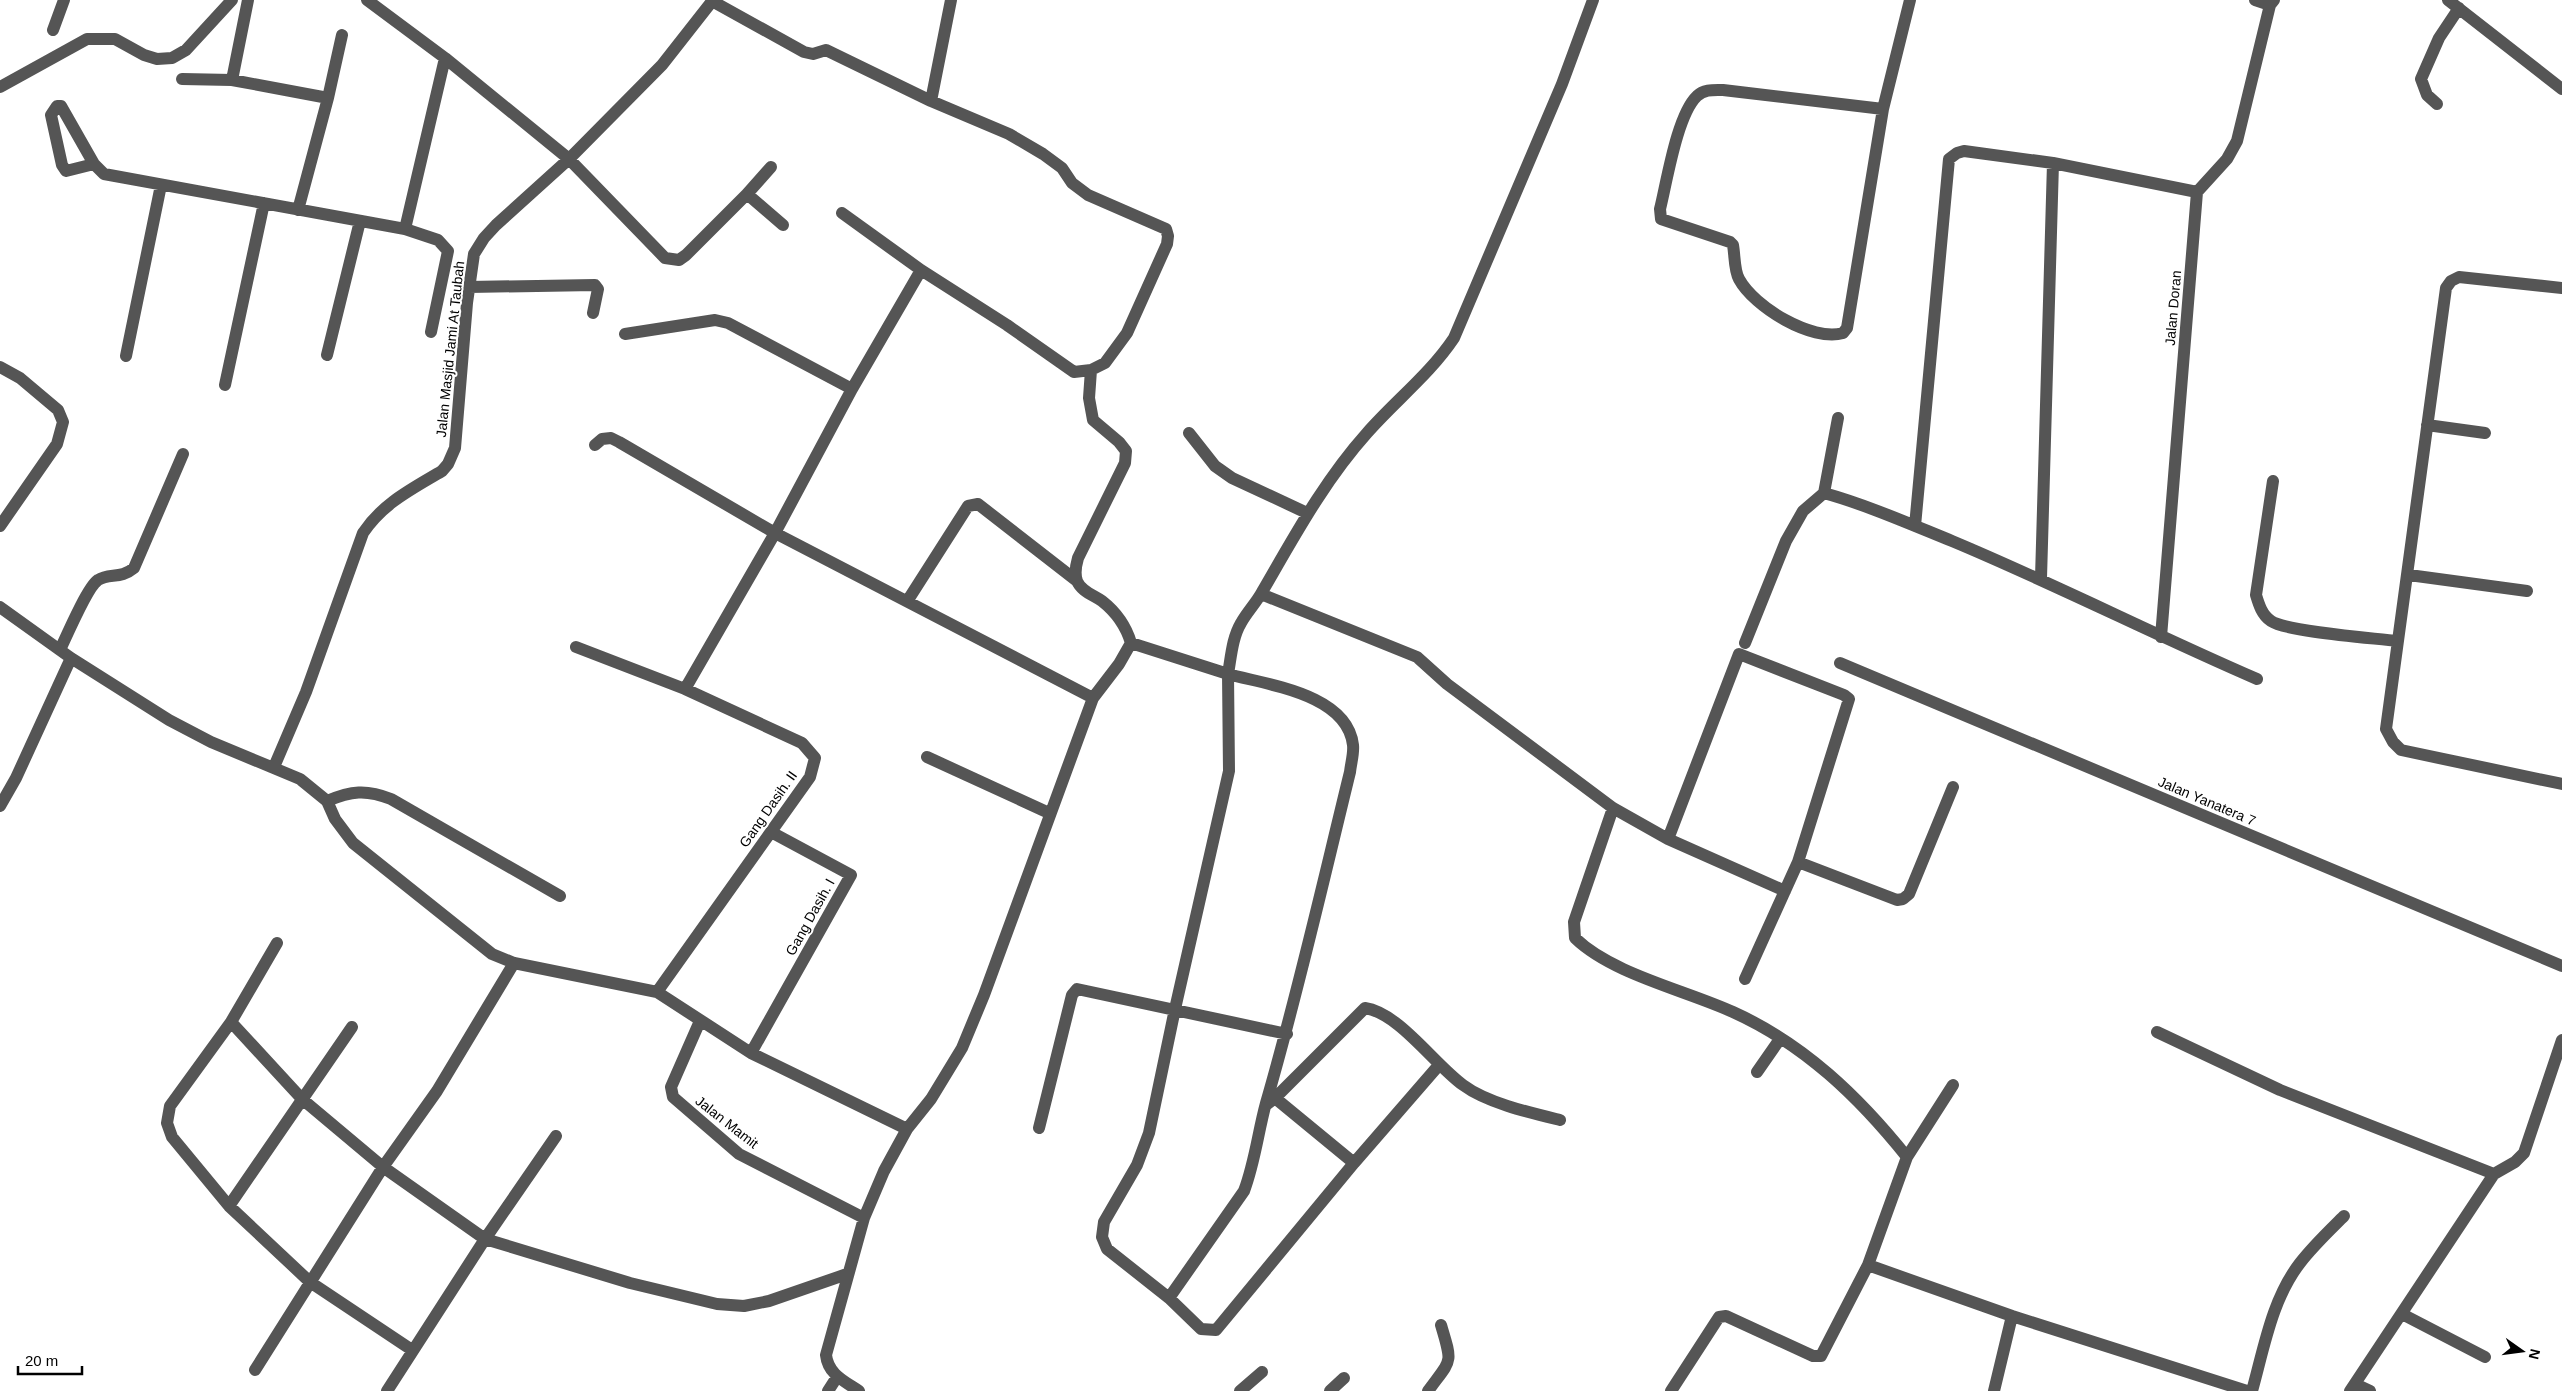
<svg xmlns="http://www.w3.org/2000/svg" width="2562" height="1391" font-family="Helvetica,sans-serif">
<rect width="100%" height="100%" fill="#fff"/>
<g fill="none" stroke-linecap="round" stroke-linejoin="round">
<path stroke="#555" stroke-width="12" d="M367,0L445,58L569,159L665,258L679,260L686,255L747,194L783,225
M2255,0L2270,5
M2448,0L2562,89
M712,1L804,52L813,54L826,50L931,101L1009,134L1043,154L1062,168L1072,183L1088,195L1166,229L1168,236L1167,244L1127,333L1105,363L1091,370L1074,372L1007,325L921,270L842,213
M53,30L64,0
M182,79L232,80L328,98
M232,80L248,0
M0,87L87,39H115L144,55L157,59L172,58L186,50L232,0
M931,101L951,0
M2437,104L2427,95L2421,79L2439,38L2459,8
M1883,109L1723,90C1714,90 1704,89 1697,96C1677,115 1667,181 1660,209L1661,219L1730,242L1733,245C1735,256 1734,270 1739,279C1754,307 1812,342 1843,333L1847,328L1883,109L1910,0
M94,164L66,171L62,165L51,115L57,106H61L94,164L104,174L405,229L438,240L448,251L431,332
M747,194L771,167
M298,210L328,98L342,35
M405,229L445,58
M469,287L595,285L598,289L593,313
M2562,288L2459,277L2451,281L2446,288L2386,729L2393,742L2401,750L2562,784
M625,334L715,320L728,323L852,389
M327,355L360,221
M126,356L161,185
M0,367L20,378L58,410L63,422L57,444L0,526
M1091,370L1089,398L1093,420L1119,442L1126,451L1125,463L1078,558C1076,565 1074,573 1077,581C1081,591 1093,595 1102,601C1116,612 1126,626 1131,643
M225,385L264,203
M2427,425L2485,433
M1189,433L1215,466L1232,478L1307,513
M595,445L602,439L611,438L619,442L775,533L1093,698
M2273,481L2256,595C2259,605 2262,615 2271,621C2287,632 2374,638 2397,641
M1824,493L1838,418
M1915,526L1949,159L1957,153L1964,151L2053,163L2197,192
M2409,575L2527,591
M2041,578L2053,163
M1261,594L1417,657L1447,684L1613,808L1668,839L1785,891
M908,600L968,506L978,504L1077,581
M0,607L71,658L169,720L211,742L300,779L327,801L335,819L353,843L492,954L514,963L657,992L751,1053L907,1129
M2161,637L2197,192L2227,159L2237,141L2270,5L2274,0
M1745,643L1786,541L1803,511L1824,493C1867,505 1910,524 1952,541C2055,584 2155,635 2257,679
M576,647L685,689L802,743L815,758L810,777L657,992
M60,650C66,637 88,586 98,580C109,573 121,579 134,568L183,454
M1840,663L2562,966
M685,689L775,533L852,389L921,270
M927,757L1049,813
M274,767L306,692L363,533C383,503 412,489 442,471L448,464L455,448L467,303L474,254L484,238L496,225L569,159L662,65L713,0
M327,801C351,791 366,789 391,799L560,896
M0,806L16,778L71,658
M1613,808L1574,922L1575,938C1612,974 1685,990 1733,1012C1804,1044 1859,1097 1907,1157L1868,1265L2012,1316L2247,1391
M1668,839L1739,654L1844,695L1849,699L1798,862L1745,979
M1798,862L1897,900L1903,899L1909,894L1953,787
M277,943L231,1022L170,1106L167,1123L172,1137L229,1206L310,1282L412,1350
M700,1021L671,1087L673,1097L739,1154L864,1218
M231,1022L302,1099L383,1167L485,1239L630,1283L717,1304L744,1306L769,1301L847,1274
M2157,1032L2280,1090L2494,1174
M751,1053L851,875L771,832
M1757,1072L1780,1039
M1275,1098L1354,1163
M1266,1105L1275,1098L1365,1008C1399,1013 1434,1064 1463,1085C1487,1103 1531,1113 1560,1120
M1039,1128L1072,995L1077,989L1287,1034
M1907,1157L1953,1085
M229,1206L352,1027
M1169,1298L1244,1191C1255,1162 1258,1132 1266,1103C1298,993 1323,882 1350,772C1351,763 1354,753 1353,745C1347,694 1268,685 1228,674L1229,771L1175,1009L1149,1133L1137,1165L1104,1222L1102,1237L1107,1249L1169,1298L1201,1329L1216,1330L1354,1163L1439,1065
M2402,1314L2485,1357
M255,1370L383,1167L437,1091L514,963
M2355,1384L2370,1391
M387,1391L485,1239L556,1136
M828,1391L837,1377
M859,1391C844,1381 828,1374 826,1355L864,1218L884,1171L907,1129L931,1099L962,1048L984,995L1093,698L1119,664L1131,643L1228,674C1231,658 1232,638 1241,623C1247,612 1256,603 1262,592C1294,537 1324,481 1367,433C1395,401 1430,374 1454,338L1562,84L1593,0
M1240,1391L1262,1372
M1330,1391L1344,1378
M1428,1391C1452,1358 1453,1365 1441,1325
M1671,1391L1719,1317L1726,1316L1813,1356H1821L1868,1265
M1994,1391L2012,1316
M2252,1391C2264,1348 2272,1299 2300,1263C2313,1246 2329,1231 2344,1216
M2350,1391L2494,1174L2515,1162L2524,1153L2562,1040"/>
</g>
<g text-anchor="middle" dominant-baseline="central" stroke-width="4" stroke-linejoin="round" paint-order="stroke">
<g font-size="14" fill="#000" stroke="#fff">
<text transform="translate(2173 308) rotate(-85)">Jalan Doran</text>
<text transform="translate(450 349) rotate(-84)">Jalan Masjid Jami At Taubah</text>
<text transform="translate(2207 801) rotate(23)">Jalan Yanatera 7</text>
<text transform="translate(768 809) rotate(-55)">Gang Dasih. II</text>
<text transform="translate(810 917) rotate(-61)">Gang Dasih. I</text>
<text transform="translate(727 1122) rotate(38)">Jalan Mamit</text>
</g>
</g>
<g transform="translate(2522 1351) rotate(104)" stroke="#ffffff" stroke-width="4" paint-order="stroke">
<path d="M0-4L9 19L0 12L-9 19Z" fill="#000000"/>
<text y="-8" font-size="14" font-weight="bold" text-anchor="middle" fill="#000000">N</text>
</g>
<path d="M18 1366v8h64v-8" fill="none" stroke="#000000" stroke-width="2.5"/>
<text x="25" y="1366" font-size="15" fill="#000000" stroke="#ffffff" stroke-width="4" paint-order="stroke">20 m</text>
</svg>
